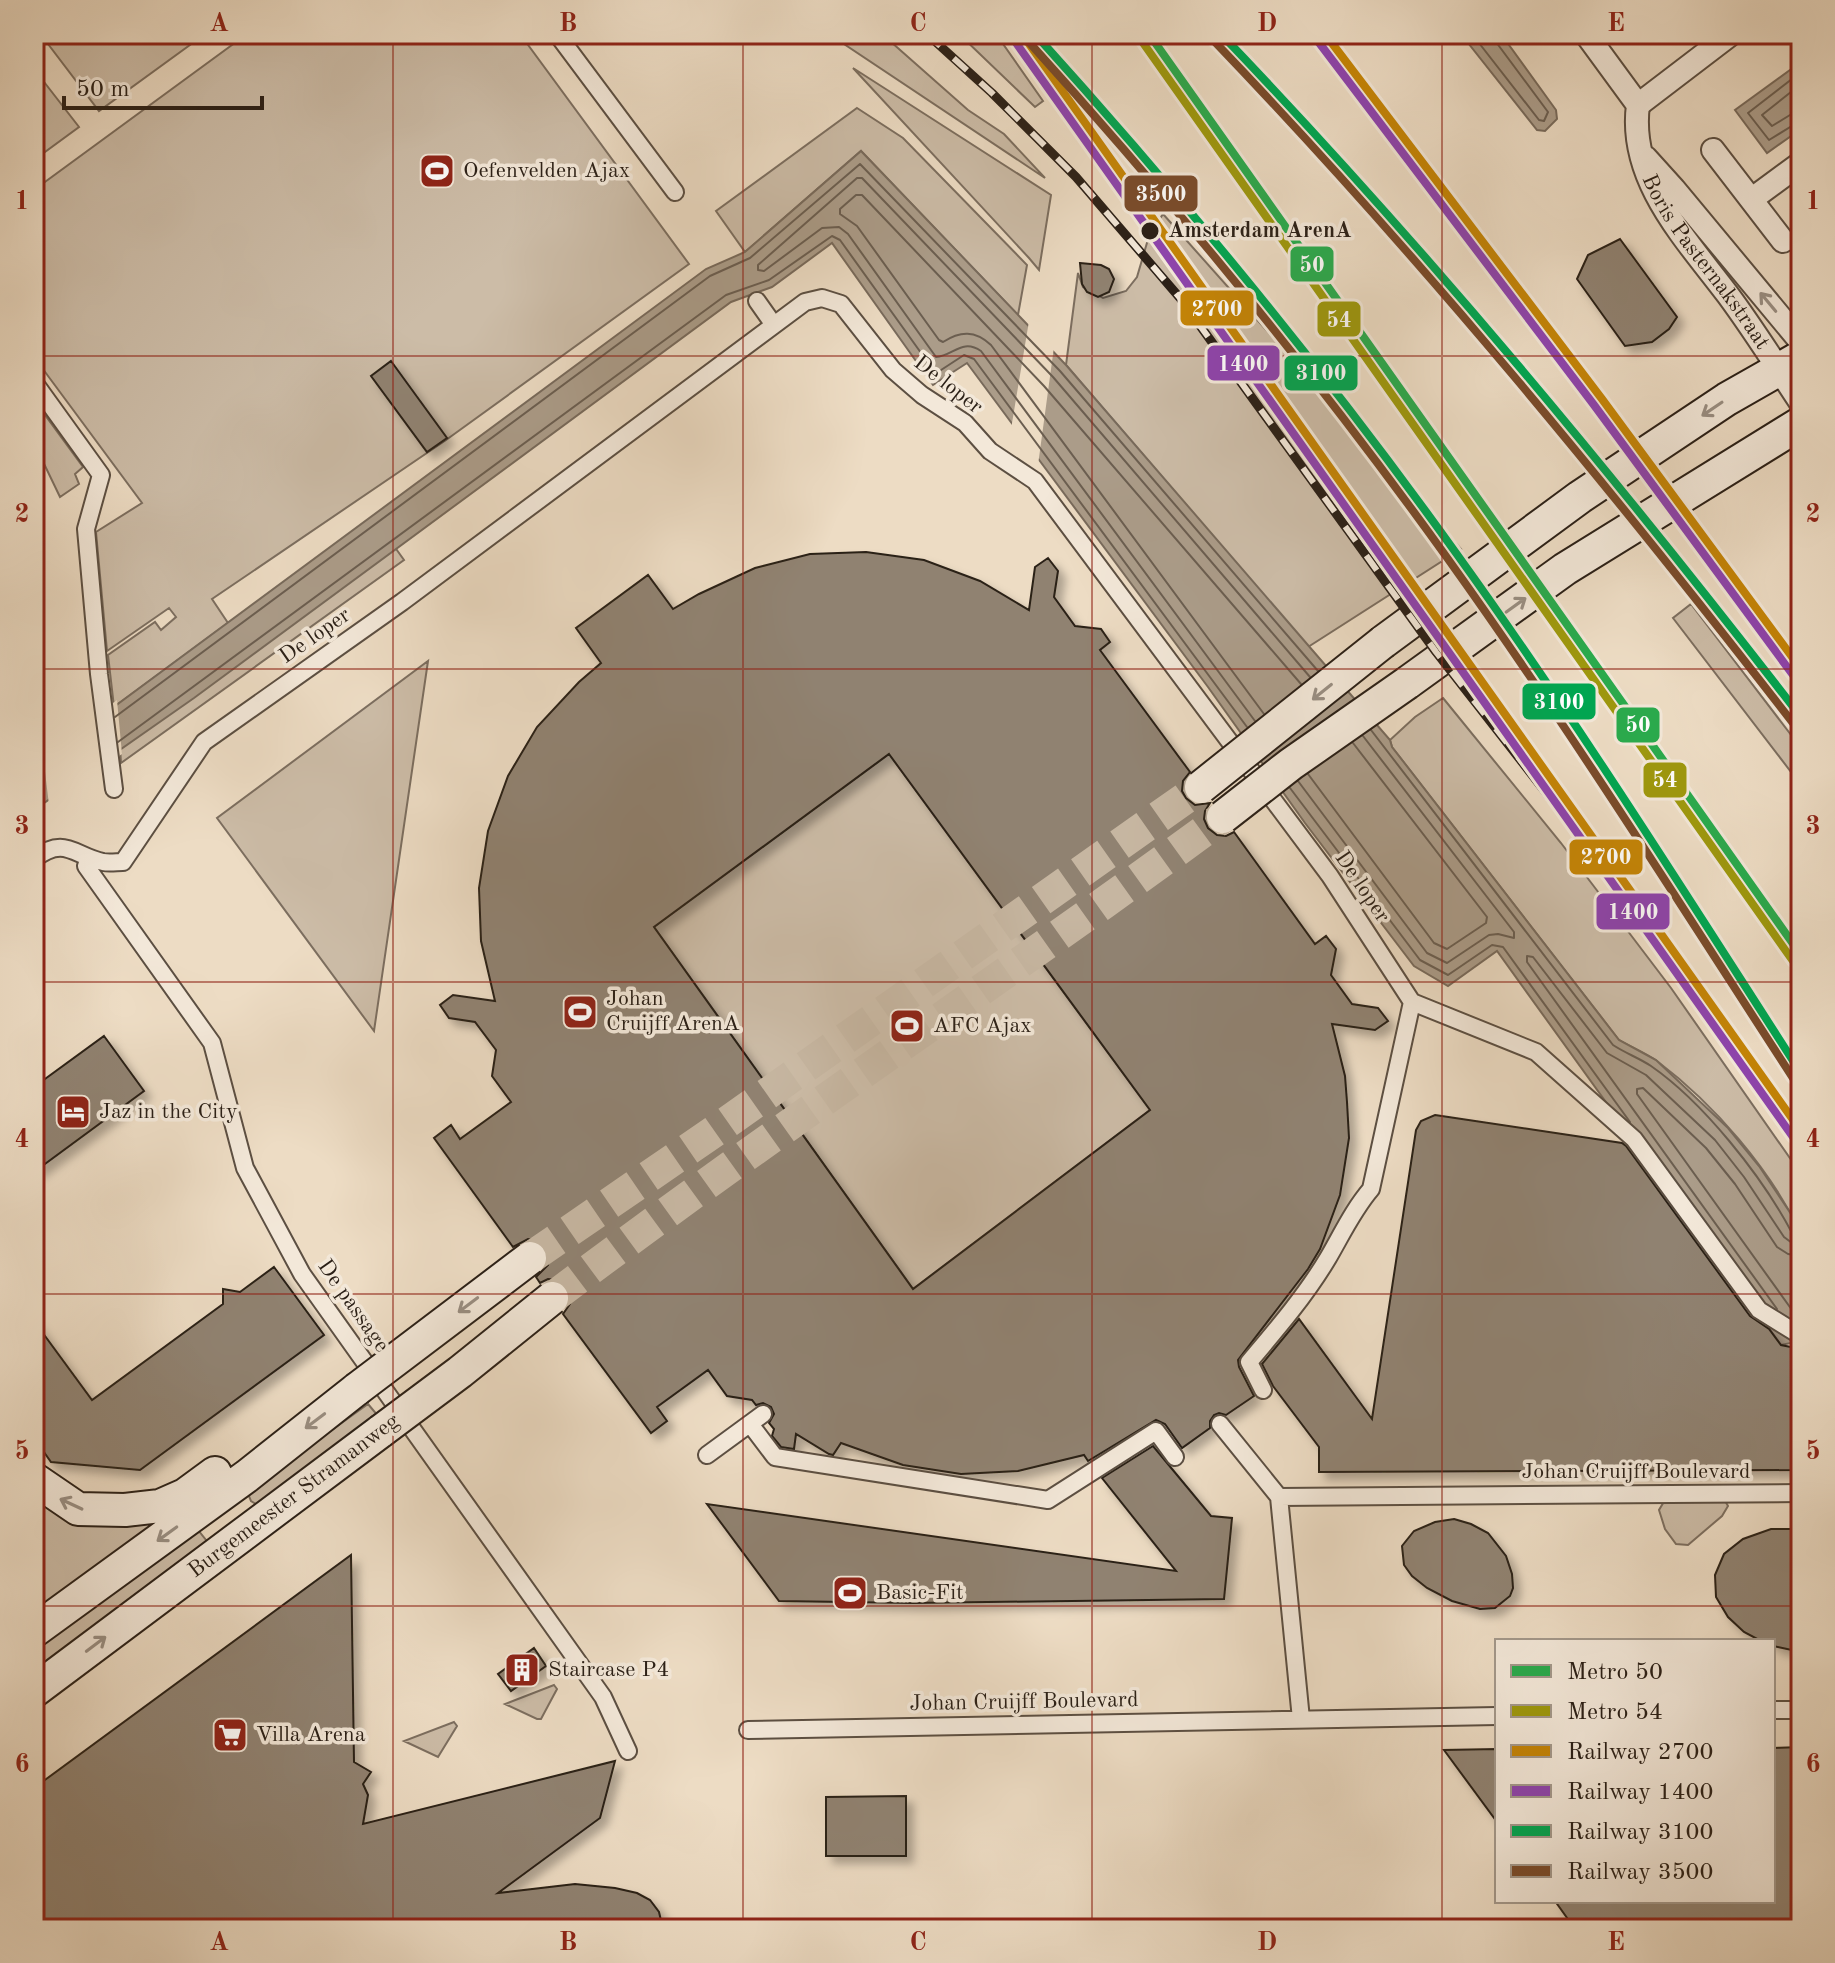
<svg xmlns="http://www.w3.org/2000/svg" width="1835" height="1963" font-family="'Old Standard TT',serif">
<defs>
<filter id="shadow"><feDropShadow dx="7" dy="7" stdDeviation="4" flood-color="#0004"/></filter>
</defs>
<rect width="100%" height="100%" fill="#eddcc4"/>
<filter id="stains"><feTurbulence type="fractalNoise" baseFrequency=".0025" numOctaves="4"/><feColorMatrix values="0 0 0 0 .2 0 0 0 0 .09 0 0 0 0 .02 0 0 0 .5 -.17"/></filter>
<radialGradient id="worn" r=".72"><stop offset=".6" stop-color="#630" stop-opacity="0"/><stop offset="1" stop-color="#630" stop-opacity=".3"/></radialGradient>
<path fill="#ccbca7" stroke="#7c6e5f" stroke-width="2" d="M53,34H205L99,111L45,40Z
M247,34H520L689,264L446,440L212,599L228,623L114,707L108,655L155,622L161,630L176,617L169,608L107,651L96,532L142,503L34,357V190Z
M829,34H882L968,110L1004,134L1045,178Z
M959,34H996L1043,101L1035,107Z
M853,68L1051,195L1039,270L1029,258Z
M34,69L79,127L34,160Z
M857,108L903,138L1027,265L1018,315L861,151L745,252L716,211Z
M1163,214L1461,549L1308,647L1066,365L1078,273L1083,287L1103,298L1126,291L1137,277L1149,236Z
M34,400L83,467L75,474L79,484L60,497L34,443Z
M394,546L404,560L121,763L120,747Z
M1691,604L1801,748V785L1673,618Z
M428,661L374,1031L217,818Z
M1443,698L1561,843L1671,988L1801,1174V1233C1769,1168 1715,1105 1657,1061C1646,1053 1631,1047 1619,1040L1392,747L1390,740L1415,717Z
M889,754L1150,1110L913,1289L654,927Z
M368,1404L379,1417L259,1506L251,1501L247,1491Z
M1724,1499L1728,1506L1722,1516L1688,1545L1676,1544L1665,1529L1659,1510L1665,1500Z
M48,1501L165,1518L34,1616V1510Z
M194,1530H198L206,1540L205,1546L34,1671V1647Z
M554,1685L557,1689L541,1719H537L505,1704Z
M454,1722L457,1726L438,1757L404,1741Z"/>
<path fill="#ab9c89" stroke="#786a5b" stroke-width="2" d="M1461,34H1501L1556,110L1557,119L1545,131L1537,130Z
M1801,62V129L1767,153L1735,110Z
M861,151L1066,365L1390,740L1392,747L1619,1040L1656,1060L1728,1128L1759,1166L1795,1220L1801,1233V1341L1781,1345L1497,951L1448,986L1414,966L1305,823L1208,687L967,363L933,385L832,243L772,287L731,302L194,698L34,810V766L706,269L745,252Z"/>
<path fill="#eddcc4" d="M1029,321L1054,347L1038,465L1011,429Z
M117,700L122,754L49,805L43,755Z"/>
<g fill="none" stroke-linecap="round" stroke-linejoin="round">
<path stroke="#6b5e50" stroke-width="2" d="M1472,34L1539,120L1544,121L1548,112L1496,42L1495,34
M1801,72L1748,113L1769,140L1795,124L1801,123
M1801,84L1762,115L1772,126L1790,115L1801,113
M1264,714L991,345C975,330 960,331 943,342L939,340L857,226L840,214V209L856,195H862L1044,386L1301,684
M115,717L710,276L750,258L860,164L1060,371L1318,671
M1255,721L981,351C962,338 953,356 936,357L848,234L839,227L822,228L764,271L758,270V265L857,178H862L1053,377L1310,677
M1371,730L1613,1045C1625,1053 1639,1058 1651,1066C1703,1102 1761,1175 1791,1231L1801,1234
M118,742L726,295L769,280L832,236L840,240L934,371L938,372L964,355L974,359L1247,727
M1308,774L1434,943L1447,949L1486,923L1487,917L1353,743
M1298,781L1427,953L1447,963L1489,935L1498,934L1514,938V932L1363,736
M1290,788L1420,960L1448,975L1492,945L1503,947L1630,1122
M1801,1256L1788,1254L1777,1247L1735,1184L1706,1148L1643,1088L1637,1089V1094L1792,1310L1801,1312
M1777,1309L1527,962V956L1533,957L1607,1053L1646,1075L1715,1140L1744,1177L1784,1237L1792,1243L1801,1244"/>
</g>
<path fill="#908271" stroke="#2b2017" stroke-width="2" fill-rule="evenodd" filter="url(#shadow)" d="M1620,239L1677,317L1669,329L1652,342L1625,346L1577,279L1588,255Z
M1080,263L1101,265L1109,269L1114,279L1109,292L1098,297L1087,292L1082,284Z
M391,361L447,438L427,452L371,376Z
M866,552L924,560L980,581L1029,610L1035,567L1048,558L1058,571L1054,597L1075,626L1101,629L1110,642L1100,650L1190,772L1183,781L1182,791L1186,798L1195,805L1210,803L1205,811L1204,819L1208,828L1217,835L1226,836L1234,832L1315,944L1326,936L1336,949L1331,975L1352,1004L1378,1008L1388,1021L1375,1030L1332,1024L1345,1076L1347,1102L1349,1138L1340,1195L1320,1249L1308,1269L1238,1360L1239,1367L1254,1396L1226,1415L1219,1413L1214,1415L1210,1421V1428L1182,1448L1165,1424L1156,1420L1088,1461L1084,1455L1018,1471L961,1474L903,1465L841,1443L833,1455L829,1454L796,1434L794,1449L781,1447L772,1436L774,1429L769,1423L774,1414L771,1407L763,1403L756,1405L752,1400L727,1396L708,1370L657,1407L667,1421L651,1433L563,1314L570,1304L571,1296L567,1287L558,1280L548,1279L540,1283L536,1277L548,1265L549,1255L546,1247L538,1241L528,1239L513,1247L434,1138L451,1125L460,1139L511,1102L492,1076L496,1050L475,1022L449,1018L440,1005L453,995L495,1001L481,941L479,888L488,831L508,776L537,727L579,682L601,663L576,628L648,575L673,609L699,594L755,568L810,554ZM889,754L1150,1110L913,1289L654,927Z
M104,1036L144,1091L34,1172V1087Z
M1435,1115L1622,1143L1626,1146L1750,1316L1769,1329L1781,1345L1801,1349V1470L1319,1472V1447L1273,1386L1262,1364L1299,1319L1372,1419L1416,1130L1421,1121Z
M274,1267L324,1335L140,1470L51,1462L34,1438V1321L92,1400L223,1304V1289L240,1292Z
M1153,1446L1211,1516L1232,1518L1224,1599L913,1603L779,1601L707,1504L1176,1571L1102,1478Z
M1454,1519L1471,1524L1488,1533L1506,1556L1512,1574L1513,1588L1510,1596L1495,1608L1480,1609L1452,1601L1427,1588L1412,1576L1404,1565L1402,1546L1414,1531L1435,1522Z
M1771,1529H1801V1652L1773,1646V1641H1761L1744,1632L1728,1617L1716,1597L1715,1575L1724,1554L1743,1539Z
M351,1555L354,1762L371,1772L363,1784L368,1795L363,1824L615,1761L600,1818L498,1893L575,1884L615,1888L637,1893L650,1900L659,1912L663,1929H34V1788Z
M534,1648L546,1666L511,1691L498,1674Z
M1801,1747V1929H1575L1555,1901H1773V1748Z
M1497,1749V1822L1444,1750Z
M906,1796V1856H826V1797Z"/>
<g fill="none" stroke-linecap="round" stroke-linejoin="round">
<path stroke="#c6b6a1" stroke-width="32" stroke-dasharray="32 16" stroke-linecap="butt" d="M530,1258L709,1135L1201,787
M552,1298C771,1132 1001,980 1223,817"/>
<defs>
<path id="pedestrian" d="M557,34L675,192
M757,301L774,325
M34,382L101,475L86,529L99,674L114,789
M34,859C65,835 74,856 103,862C109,863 117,862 123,862L204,742L402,602L805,302L822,298L841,304L893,370L922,395L965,423L990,451L1035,481L1330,876L1412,1002L1371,1189C1353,1210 1342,1234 1328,1258C1306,1295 1277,1329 1249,1362L1263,1390
M86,866L212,1043L245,1168L302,1274L603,1697L628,1751
M1412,1002L1536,1052L1634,1139L1759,1310L1801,1336
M750,1424L775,1457L1048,1500L1156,1431L1175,1457
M1220,1424L1279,1497L1801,1493
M707,1455L763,1414
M1279,1497L1301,1719
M1773,1710H1801
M748,1730L1497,1716"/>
<g id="minor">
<path id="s1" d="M1586,34L1638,105C1628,180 1686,239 1728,295C1754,330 1777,367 1801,403"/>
<path d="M1638,105L1731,34"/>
<path d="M1713,150L1783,241"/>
<path d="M1646,158L1674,189L1801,342"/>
<path d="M1752,199L1801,163"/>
</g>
<path id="secondary" d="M1383,642L1580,497L1727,399L1801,357
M1407,683L1565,569L1801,423
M34,1479L78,1509L125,1510L160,1506L185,1495L215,1473
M34,1631L247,1476L357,1389
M34,1691L381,1431"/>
</defs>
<use href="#pedestrian" stroke="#5c4f42" stroke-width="20"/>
<use href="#minor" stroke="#5c4f42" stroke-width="26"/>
<use href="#secondary" stroke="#2b2017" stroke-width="36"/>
<use href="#pedestrian" stroke="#f3e8d9" stroke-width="16"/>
<use href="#minor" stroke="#f3e8d9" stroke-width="22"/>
<use href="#secondary" stroke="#f3e8d9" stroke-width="32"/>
<defs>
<path id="rail" d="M927,34L992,93L1076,177L1180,298L1436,652L1708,1000"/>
</defs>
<use href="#rail" stroke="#2b2017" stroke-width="9"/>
<use href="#rail" stroke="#f3e8d9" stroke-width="6" stroke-dasharray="18" stroke-linecap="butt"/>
<defs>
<path id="secondary-bridge" d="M1201,787L1383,642
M1223,817L1291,764L1407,683
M357,1389L530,1258
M381,1431L460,1372L552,1298"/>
</defs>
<use href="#secondary-bridge" stroke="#2b2017" stroke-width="36" stroke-linecap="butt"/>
<use href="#secondary-bridge" stroke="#f3e8d9" stroke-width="32"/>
<defs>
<path id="rail-1" d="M1022,34L1801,1131
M1325,34L1602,399L1801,669"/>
<path id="rail-2" d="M1014,40L1793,1137
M1317,40L1594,405L1793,675"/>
<path id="rail-3" d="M1035,34C1185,200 1326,372 1456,553C1578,722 1688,898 1801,1073
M1221,34C1428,250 1618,480 1801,717"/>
<path id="rail-4" d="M1028,41C1177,206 1318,378 1448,559C1569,728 1680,904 1793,1078
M1214,41C1421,257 1610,487 1793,723"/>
</defs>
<use href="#rail-1" stroke="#f3e8d9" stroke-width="14"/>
<use href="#rail-2" stroke="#f3e8d9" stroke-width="14"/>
<use href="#rail-3" stroke="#f3e8d9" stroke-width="14"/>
<use href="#rail-4" stroke="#f3e8d9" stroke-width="14"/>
<use href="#rail-1" stroke="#c48406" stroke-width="8"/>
<use href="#rail-2" stroke="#8e44ad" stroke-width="8"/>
<use href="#rail-3" stroke="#00a651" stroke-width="8"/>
<use href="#rail-4" stroke="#7a4b2a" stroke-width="8"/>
<defs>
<path id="metro-1" d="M1149,34L1801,955"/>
<path id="metro-2" d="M1141,40L1793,961"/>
</defs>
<use href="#metro-1" stroke="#f3e8d9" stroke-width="14"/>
<use href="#metro-2" stroke="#f3e8d9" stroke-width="14"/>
<use href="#metro-1" stroke="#29ab4d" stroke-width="8"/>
<use href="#metro-2" stroke="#9e980d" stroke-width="8"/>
</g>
<defs><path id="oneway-shaft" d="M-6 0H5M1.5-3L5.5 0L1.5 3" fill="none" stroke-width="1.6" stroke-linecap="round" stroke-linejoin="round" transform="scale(2)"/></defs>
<g stroke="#998e82">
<use href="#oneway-shaft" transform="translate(1768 302) rotate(-130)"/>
<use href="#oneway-shaft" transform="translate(1712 409) rotate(146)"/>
<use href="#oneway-shaft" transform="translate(1516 605) rotate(-36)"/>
<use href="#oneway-shaft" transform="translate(1322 692) rotate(141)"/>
<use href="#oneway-shaft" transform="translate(468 1305) rotate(143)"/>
<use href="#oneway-shaft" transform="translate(315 1421) rotate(143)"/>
<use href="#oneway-shaft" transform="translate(71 1504) rotate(-155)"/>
<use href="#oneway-shaft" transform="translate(167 1534) rotate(144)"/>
<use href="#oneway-shaft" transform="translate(96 1644) rotate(-37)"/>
</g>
<path fill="none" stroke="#8f2418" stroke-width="2" stroke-opacity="0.55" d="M393,34V1929M743,34V1929M1092,34V1929M1442,34V1929M34,356H1801M34,669H1801M34,982H1801M34,1294H1801M34,1606H1801"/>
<defs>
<symbol id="stadium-square" viewBox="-11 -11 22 22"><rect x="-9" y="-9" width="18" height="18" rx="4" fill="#8f2418" stroke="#f3e8d9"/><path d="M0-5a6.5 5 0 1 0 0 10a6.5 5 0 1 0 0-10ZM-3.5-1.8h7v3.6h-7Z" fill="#fff"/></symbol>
<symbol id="hotel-square" viewBox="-11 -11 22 22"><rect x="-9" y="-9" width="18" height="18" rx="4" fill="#8f2418" stroke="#f3e8d9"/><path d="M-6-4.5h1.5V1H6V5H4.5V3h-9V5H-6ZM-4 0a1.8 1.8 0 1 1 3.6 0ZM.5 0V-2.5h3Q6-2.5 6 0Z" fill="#fff"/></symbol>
<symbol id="building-square" viewBox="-11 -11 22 22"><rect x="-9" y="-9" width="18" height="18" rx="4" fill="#8f2418" stroke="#f3e8d9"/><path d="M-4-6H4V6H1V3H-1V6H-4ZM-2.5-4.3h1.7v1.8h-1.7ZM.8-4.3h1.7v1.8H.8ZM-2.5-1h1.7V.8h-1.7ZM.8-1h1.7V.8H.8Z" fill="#fff"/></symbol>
<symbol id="supermarket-square" viewBox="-11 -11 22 22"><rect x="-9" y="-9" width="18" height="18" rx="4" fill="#8f2418" stroke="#f3e8d9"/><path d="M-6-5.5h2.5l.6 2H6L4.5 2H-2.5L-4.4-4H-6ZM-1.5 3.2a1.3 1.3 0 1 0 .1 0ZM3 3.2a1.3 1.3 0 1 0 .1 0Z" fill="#fff"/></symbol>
</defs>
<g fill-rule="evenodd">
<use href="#stadium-square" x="417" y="151" width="40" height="40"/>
<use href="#stadium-square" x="560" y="992" width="40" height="40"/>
<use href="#stadium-square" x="887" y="1006" width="40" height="40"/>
<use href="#hotel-square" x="53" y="1092" width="40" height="40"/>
<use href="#stadium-square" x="830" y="1573" width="40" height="40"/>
<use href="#building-square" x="502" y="1650" width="40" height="40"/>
<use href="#supermarket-square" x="210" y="1715" width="40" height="40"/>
</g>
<circle fill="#2b2017" stroke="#f3e8d9" stroke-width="3" cx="1150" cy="231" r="10"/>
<g text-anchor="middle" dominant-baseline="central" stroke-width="7" stroke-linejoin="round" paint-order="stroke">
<g font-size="22" fill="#2b2017" stroke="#f3e8d9" text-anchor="start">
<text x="463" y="171">Oefenvelden Ajax</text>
<text x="606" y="999">Johan<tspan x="606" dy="25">Cruijff ArenA</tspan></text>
<text x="933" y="1026">AFC Ajax</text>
<text x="99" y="1112">Jaz in the City</text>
<text x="876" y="1593">Basic-Fit</text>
<text x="548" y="1670">Staircase P4</text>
<text x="256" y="1735">Villa Arena</text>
</g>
<g font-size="22" font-weight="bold" fill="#2b2017" stroke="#f3e8d9" text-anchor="start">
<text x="1168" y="231">Amsterdam ArenA</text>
</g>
<g font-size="22" fill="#2b2017" stroke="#f3e8d9">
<text stroke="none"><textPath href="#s1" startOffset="264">Boris Pasternakstraat</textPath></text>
<text transform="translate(948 385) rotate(38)">De loper</text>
<text transform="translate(315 636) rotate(-35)">De loper</text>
<text transform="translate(1362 887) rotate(56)">De loper</text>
<text transform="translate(353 1306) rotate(55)">De passage</text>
<text x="1636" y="1472">Johan Cruijff Boulevard</text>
<text transform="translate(294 1496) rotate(-37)">Burgemeester Stramanweg</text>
<text transform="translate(1024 1702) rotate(-1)">Johan Cruijff Boulevard</text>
</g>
</g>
<g stroke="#f3e8d9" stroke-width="3">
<rect x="1123" y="174" width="76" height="39" rx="8" fill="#7a4b2a"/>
<rect x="1289" y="245" width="46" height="38" rx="8" fill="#29ab4d"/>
<rect x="1179" y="289" width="76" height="38" rx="8" fill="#c48406"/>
<rect x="1316" y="300" width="46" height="38" rx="8" fill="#9e980d"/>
<rect x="1206" y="344" width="75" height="38" rx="8" fill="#8e44ad"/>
<rect x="1283" y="354" width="76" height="38" rx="8" fill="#00a651"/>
<rect x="1521" y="682" width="76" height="39" rx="8" fill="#00a651"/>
<rect x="1615" y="706" width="46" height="38" rx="8" fill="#29ab4d"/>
<rect x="1642" y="761" width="46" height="38" rx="8" fill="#9e980d"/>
<rect x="1568" y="838" width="76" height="38" rx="8" fill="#c48406"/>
<rect x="1595" y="892" width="76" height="39" rx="8" fill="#8e44ad"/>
</g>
<g font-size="22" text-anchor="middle" font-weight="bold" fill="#fff">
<text x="1161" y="201">3500</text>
<text x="1312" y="272">50</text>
<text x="1217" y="316">2700</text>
<text x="1339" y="327">54</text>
<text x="1243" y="371">1400</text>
<text x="1321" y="380">3100</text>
<text x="1559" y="709">3100</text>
<text x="1638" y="732">50</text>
<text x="1665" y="787">54</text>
<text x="1606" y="864">2700</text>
<text x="1633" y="919">1400</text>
</g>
<rect width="1835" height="1963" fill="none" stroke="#eddcc4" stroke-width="88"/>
<rect x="1495" y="1639" width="280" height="264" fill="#f3e8d9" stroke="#a3988b" stroke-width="2"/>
<rect x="1511" y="1665" width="40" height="12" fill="#29ab4d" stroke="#a3988b" stroke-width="2"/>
<text x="1567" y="1679" font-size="24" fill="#2b2017">Metro 50</text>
<rect x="1511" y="1705" width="40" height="12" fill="#9e980d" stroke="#a3988b" stroke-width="2"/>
<text x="1567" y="1719" font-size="24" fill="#2b2017">Metro 54</text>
<rect x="1511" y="1745" width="40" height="12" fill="#c48406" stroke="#a3988b" stroke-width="2"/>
<text x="1567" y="1759" font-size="24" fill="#2b2017">Railway 2700</text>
<rect x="1511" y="1785" width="40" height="12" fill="#8e44ad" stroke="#a3988b" stroke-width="2"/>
<text x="1567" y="1799" font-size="24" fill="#2b2017">Railway 1400</text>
<rect x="1511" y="1825" width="40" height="12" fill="#00a651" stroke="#a3988b" stroke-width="2"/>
<text x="1567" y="1839" font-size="24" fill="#2b2017">Railway 3100</text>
<rect x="1511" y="1865" width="40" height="12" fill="#7a4b2a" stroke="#a3988b" stroke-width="2"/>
<text x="1567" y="1879" font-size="24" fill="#2b2017">Railway 3500</text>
<path d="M64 96v12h198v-12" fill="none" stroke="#2b2017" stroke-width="4"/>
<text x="76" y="96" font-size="24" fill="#2b2017" stroke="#f3e8d9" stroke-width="6" paint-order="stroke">50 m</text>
<rect x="44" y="44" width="1747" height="1875" fill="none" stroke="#8f2418" stroke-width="3"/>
<g font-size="26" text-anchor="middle" font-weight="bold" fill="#8f2418">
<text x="219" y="31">A</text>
<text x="568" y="31">B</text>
<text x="918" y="31">C</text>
<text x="1267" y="31">D</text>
<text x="1616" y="31">E</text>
<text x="22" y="209">1</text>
<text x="1813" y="209">1</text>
<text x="22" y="522">2</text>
<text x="1813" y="522">2</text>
<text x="22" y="834">3</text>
<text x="1813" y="834">3</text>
<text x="22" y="1147">4</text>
<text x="1813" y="1147">4</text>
<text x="22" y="1459">5</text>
<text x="1813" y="1459">5</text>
<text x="22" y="1772">6</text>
<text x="1813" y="1772">6</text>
<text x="219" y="1950">A</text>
<text x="568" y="1950">B</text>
<text x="918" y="1950">C</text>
<text x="1267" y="1950">D</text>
<text x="1616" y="1950">E</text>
</g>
<rect width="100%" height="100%" filter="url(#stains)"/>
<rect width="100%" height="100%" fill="url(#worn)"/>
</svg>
